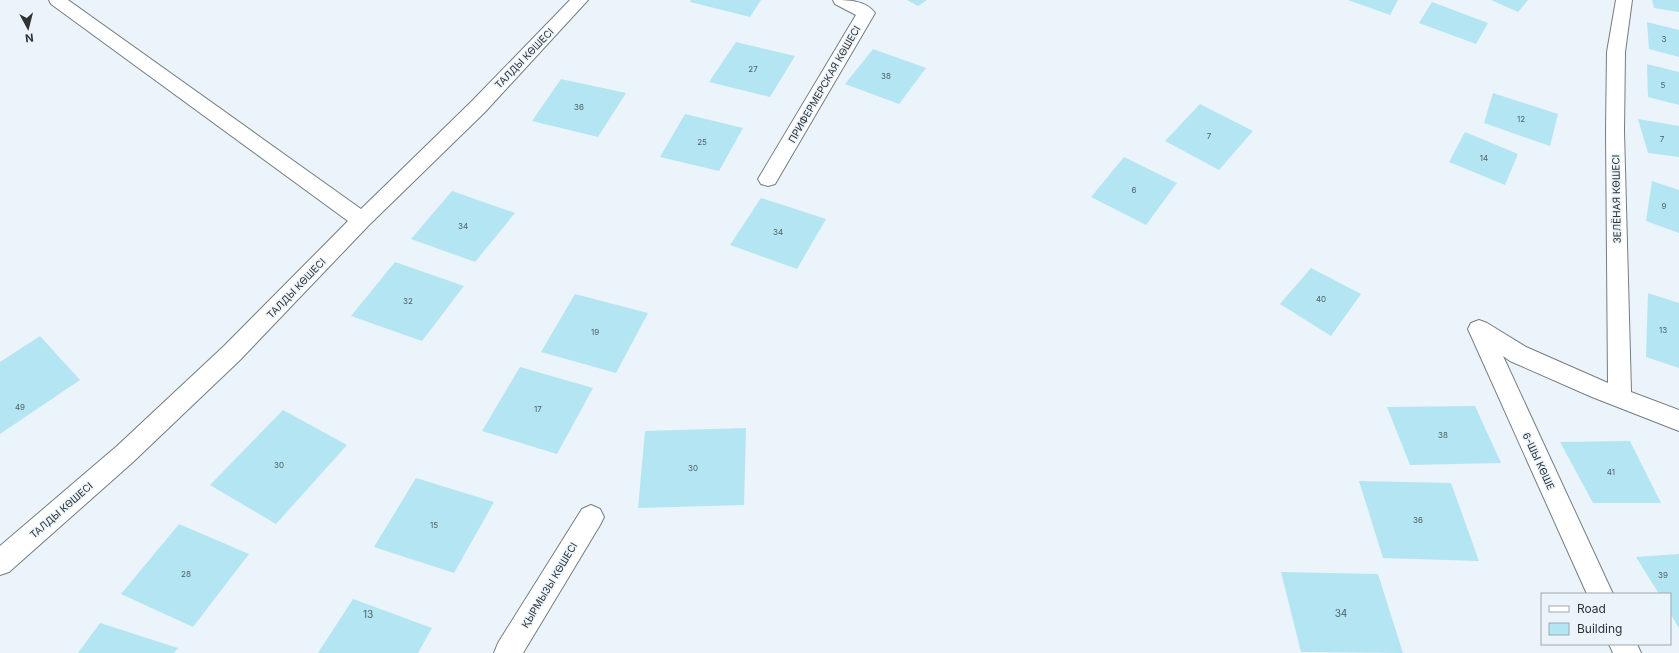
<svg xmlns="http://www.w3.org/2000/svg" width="1679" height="653" font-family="Inter,sans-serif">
<rect width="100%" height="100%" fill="#ebf4fa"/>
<path fill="#b4e5f2" d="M691,0H761L750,17L690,2Z
M907,0H927L918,6Z
M1348,0H1398L1390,15Z
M1491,0H1528L1518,12Z
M1652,0H1679V12L1654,8Z
M1432,2L1488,23L1476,44L1419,23Z
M1647,22L1679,30V57L1649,49Z
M736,42L795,56L770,97L709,82Z
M873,49L926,68L899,104L845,84Z
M1647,64L1679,72V105L1648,97Z
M561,79L626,93L598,137L532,121Z
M1493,93L1558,114L1550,146L1484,123Z
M1200,104L1253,131L1219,170L1165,141Z
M685,114L743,128L719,171L660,157Z
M1638,119L1679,126V157L1648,153Z
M1465,132L1518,154L1505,185L1449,162Z
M1124,157L1177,183L1146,225L1091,197Z
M1652,181L1679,190V233L1646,221Z
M452,191L515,213L475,262L411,239Z
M761,198L826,219L797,269L730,245Z
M395,262L464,286L422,341L351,316Z
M1311,268L1361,294L1331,336L1280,304Z
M1648,293L1679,303V368L1646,357Z
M575,294L648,313L616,373L541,352Z
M40,336L80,380L0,434V362Z
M520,367L593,388L557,454L482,431Z
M1475,406L1501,463L1410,465L1387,407Z
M283,410L347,445L276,524L210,485Z
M746,428L744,505L638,508L645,431Z
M1630,441L1661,503H1593L1560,442Z
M416,478L494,502L454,573L374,547Z
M1359,481L1451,483L1479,561L1383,558Z
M179,524L249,554L193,627L121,594Z
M1679,554V628L1670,613V594H1659L1636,557Z
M1281,572L1378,574L1403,653L1301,652Z
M353,599L432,628L418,653H318Z
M100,623L178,648L174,653H78Z"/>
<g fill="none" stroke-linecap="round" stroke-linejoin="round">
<defs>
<path id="minor" d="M49,0H68L361,209L471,102L570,0H588L485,112L369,225L240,360L133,462L9,572L0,575V546L117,446L224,346L348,221L51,4Z
M833,0C847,0 866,0 875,13L775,184L768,186L761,184L758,179L761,174L856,15L835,4Z
M1616,0H1632L1625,52L1624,131L1631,392L1679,410V431L1592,397L1510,361L1503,356L1613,594H1587L1468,329L1471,323L1479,320L1487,323L1526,347L1608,383L1606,131L1607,52Z
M591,505L600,509L604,517L600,525L523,653H494L498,643L582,509Z
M1609,644H1637L1641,653H1613Z"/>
</defs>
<use href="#minor" stroke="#757d82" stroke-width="2"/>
<use href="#minor" fill="#fff" fill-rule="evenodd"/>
</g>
<g text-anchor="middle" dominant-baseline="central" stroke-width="3" stroke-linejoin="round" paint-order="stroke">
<g font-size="8" fill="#506064">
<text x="1664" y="39">3</text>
<text x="753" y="69">27</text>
<text x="886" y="76">38</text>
<text x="1663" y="85">5</text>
<text x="579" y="107">36</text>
<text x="1521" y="119">12</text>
<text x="1209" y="136">7</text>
<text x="1662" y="139">7</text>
<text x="702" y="142">25</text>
<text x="1484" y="158">14</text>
<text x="1134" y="190">6</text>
<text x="1664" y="206">9</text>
<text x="463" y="226">34</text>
<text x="778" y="232">34</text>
<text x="1321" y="299">40</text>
<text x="408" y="301">32</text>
<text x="1663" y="330">13</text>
<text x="595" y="332">19</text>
<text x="20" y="407">49</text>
<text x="538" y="409">17</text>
<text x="1443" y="435">38</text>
<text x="279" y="465">30</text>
<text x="693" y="468">30</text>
<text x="1611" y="472">41</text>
<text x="1418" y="520">36</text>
<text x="434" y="525">15</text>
<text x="186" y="574">28</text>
<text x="1663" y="575">39</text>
</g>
<g font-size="10" fill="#2f3335" stroke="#ebf4fa">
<text transform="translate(524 58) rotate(-46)">ТАЛДЫ КӨШЕСІ</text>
<text transform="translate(824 84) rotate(-60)">ПРИФЕРМЕРСКАЯ КӨШЕСІ</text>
<text transform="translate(1616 199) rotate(-91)">ЗЕЛЁНАЯ КӨШЕСІ</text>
<text transform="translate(296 288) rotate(-46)">ТАЛДЫ КӨШЕСІ</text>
<text transform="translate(1539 461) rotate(65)">6-ШЫ КӨШЕ</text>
<text transform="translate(61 510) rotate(-41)">ТАЛДЫ КӨШЕСІ</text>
<text transform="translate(549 585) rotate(-59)">ҚЫРМЫЗЫ КӨШЕСІ</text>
</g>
<g font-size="10" fill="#506064">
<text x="1341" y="613">34</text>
<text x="368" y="614">13</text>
</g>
</g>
<rect x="1541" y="593" width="130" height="52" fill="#ebf4fa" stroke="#a0a7ab"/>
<rect x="1549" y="606" width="20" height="6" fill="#ffffff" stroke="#a0a7ab"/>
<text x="1577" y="613" font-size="12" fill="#2f3335">Road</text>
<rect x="1549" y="623" width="20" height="12" fill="#b4e5f2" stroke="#a0a7ab"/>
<text x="1577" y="633" font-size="12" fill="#2f3335">Building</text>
<g transform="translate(28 28) rotate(173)" stroke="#ebf4fa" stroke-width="3" paint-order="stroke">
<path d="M0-3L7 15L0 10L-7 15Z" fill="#2f3335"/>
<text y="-6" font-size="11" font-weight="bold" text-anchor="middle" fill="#2f3335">N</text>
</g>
</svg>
